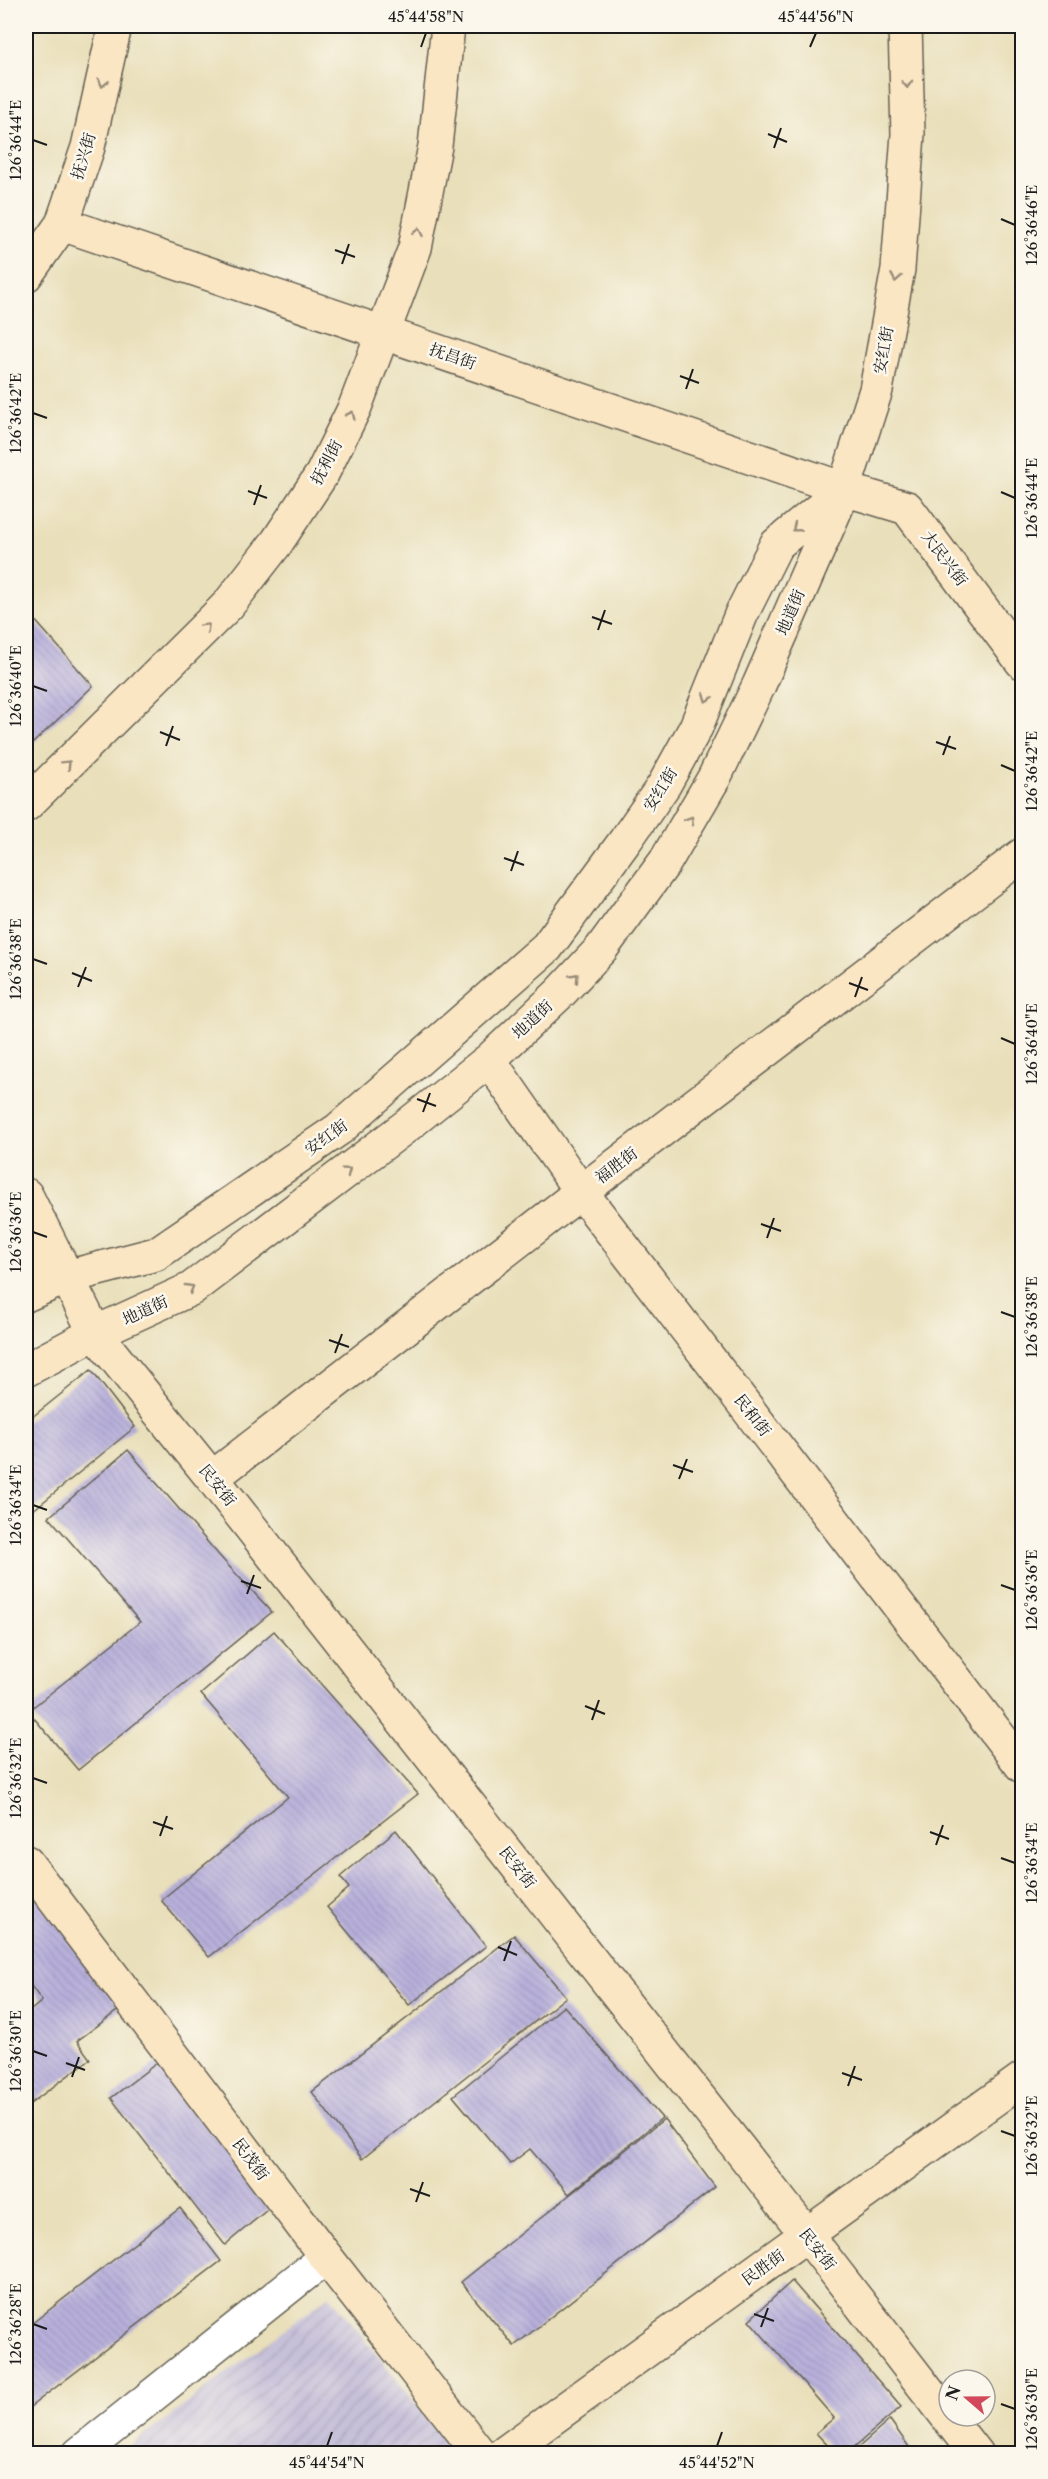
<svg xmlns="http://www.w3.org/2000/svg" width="1048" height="2479" font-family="'Libre Caslon Text','Noto Serif SC',serif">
<defs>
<pattern id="industrial-furrows" width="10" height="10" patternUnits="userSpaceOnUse" patternTransform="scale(1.5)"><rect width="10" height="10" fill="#c6c0d9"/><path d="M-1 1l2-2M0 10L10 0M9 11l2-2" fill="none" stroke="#aaa4ba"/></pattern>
<pattern id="building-back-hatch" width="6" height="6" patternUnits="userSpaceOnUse" patternTransform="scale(1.5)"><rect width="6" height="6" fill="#b8b0db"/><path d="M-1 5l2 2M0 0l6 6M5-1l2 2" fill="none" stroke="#9e97bb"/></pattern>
</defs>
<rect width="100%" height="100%" fill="#fbf7ec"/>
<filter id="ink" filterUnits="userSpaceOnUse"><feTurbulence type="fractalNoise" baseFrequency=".0167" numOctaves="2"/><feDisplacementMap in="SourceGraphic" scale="12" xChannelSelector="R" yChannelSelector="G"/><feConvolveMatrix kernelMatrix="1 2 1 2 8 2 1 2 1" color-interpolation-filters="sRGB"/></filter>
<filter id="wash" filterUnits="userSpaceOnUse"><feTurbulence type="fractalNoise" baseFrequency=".008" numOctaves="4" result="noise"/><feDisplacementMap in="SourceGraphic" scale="24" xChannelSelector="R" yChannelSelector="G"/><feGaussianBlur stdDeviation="1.35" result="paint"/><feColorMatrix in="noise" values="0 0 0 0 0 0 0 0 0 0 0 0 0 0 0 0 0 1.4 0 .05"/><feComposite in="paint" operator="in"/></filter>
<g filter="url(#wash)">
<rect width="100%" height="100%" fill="#e9dfba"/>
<path fill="url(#industrial-furrows)" d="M330,2295L455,2453H122L133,2444Z"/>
<g id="blocks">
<path fill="url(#building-back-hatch)" d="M26,610L93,686L32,744L26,738Z
M91,1370L135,1427L26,1516V1422Z
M128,1450L224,1561L272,1612L78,1770L28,1711L140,1622L49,1517Z
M274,1631L418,1794L209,1957L161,1900L288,1797L201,1694Z
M396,1830L486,1946L409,2005L327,1907L349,1888L340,1877Z
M26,1880L125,2005L77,2041L90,2059L26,2107V2014L42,2001L26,1979Z
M514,1935L566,1997L362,2159L312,2092Z
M564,2006L662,2118L569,2194L530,2149L510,2164L453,2096Z
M162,2059L273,2205L225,2245L111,2098Z
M664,2119L715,2187L514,2346L461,2282Z
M180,2208L221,2261L26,2410V2328Z
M792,2281L901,2407L846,2454H836L816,2433L834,2418L749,2320Z
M890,2420L914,2454H851Z"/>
</g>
</g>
<g filter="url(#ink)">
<use href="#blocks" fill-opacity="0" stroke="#646053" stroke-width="1.5"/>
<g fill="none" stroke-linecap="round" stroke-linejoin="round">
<defs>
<path id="street" d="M79,2454L326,2257"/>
<path id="secondary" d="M62,224L844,489L907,508L1022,662
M26,275L62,224L88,147L115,26
M26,805L228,605L277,542L322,474L355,407L415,248L435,146L448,26
M489,1060L581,1192L1022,1766
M26,1195L95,1333L212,1478L807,2235L976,2454
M26,1251L67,1277
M26,1295L67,1277L156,1254L339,1129L547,947L625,841L664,785L696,727L741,615L776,545L844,489L876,390L898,269L908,134L905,26
M26,1370L95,1333L191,1289L409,1124L489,1060L560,993L601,949L665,862L714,778L759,685L841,497
M212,1478L581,1192L1022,855
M26,1862L326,2257L480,2454
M503,2454L1022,2079"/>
</defs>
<use href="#street" stroke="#646053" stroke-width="36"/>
<use href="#secondary" stroke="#646053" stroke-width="36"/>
<use href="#street" stroke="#fff" stroke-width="33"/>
<use href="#secondary" stroke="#fbe6c4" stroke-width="33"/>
</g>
<defs><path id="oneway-chevron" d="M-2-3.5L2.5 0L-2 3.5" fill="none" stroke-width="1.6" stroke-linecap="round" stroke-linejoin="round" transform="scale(1.5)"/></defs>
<g stroke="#978b78">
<use href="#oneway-chevron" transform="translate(103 83) rotate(103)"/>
<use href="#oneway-chevron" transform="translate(907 84) rotate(88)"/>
<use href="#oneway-chevron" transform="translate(418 232) rotate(-79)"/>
<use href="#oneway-chevron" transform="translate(896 278) rotate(100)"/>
<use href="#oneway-chevron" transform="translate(351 415) rotate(-64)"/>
<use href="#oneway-chevron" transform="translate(796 528) rotate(141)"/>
<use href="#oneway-chevron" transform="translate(206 627) rotate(-45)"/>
<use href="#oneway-chevron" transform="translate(707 698) rotate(112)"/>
<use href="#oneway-chevron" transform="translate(67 764) rotate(-45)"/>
<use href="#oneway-chevron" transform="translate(690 820) rotate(-60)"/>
<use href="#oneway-chevron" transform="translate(575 977) rotate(-47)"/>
<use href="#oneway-chevron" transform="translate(347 1171) rotate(-37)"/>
<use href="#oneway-chevron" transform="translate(190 1288) rotate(-31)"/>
</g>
</g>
<path fill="none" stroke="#1c1c1c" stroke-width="2" d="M421,47L426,33M810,47L816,33M768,134L787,142M33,140L47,145M774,148L781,128M1001,219L1015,225M335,250L355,257M342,264L349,244M680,376L699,383M686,389L693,369M33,413L47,418M248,491L267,498M1001,492L1015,498M254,505L261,485M592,617L612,624M598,630L605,610M33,686L47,691M160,732L180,740M936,742L956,749M166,746L173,726M943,755L950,736M1001,765L1015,771M504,858L524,865M511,871L518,851M33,959L47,964M72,973L92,981M849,983L868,990M78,987L86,967M855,997L862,977M1001,1038L1015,1044M417,1099L436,1106M423,1112L430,1093M761,1224L781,1231M33,1232L47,1237M767,1238L774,1218M1001,1312L1015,1317M329,1340L349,1347M335,1353L342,1334M673,1465L693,1472M679,1479L687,1459M33,1505L47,1510M241,1581L261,1588M1001,1585L1015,1590M247,1594L254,1575M585,1706L605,1714M592,1720L599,1700M33,1778L47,1783M153,1822L173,1829M930,1832L949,1839M160,1836L167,1816M936,1845L943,1825M1001,1858L1015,1863M498,1947L517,1955M504,1961L511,1941M33,2051L47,2056M66,2063L85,2070M842,2073L862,2080M72,2077L79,2057M848,2086L855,2066M1001,2131L1015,2136M410,2189L430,2196M416,2202L423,2182M754,2314L774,2321M33,2324L47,2329M761,2327L768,2308M1001,2404L1015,2409M327,2446L332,2432M717,2446L722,2432"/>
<g text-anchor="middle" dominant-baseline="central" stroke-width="5" stroke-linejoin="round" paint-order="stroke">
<g font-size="16" fill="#1c1c1c" stroke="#fbf7ec">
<text transform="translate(83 156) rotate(-73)">抚兴街</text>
<text transform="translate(883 350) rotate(-80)">安红街</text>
<text transform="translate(453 356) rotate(19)">抚昌街</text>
<text transform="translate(326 462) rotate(-62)">抚利街</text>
<text transform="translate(945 558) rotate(53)">大民兴街</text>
<text transform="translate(790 612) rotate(-67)">地道街</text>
<text transform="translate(660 789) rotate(-58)">安红街</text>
<text transform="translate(532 1019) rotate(-43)">地道街</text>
<text transform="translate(326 1137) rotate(-36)">安红街</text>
<text transform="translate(616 1165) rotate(-37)">福胜街</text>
<text transform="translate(145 1310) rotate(-25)">地道街</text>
<text transform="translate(753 1415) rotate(52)">民和街</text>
<text transform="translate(218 1485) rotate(51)">民安街</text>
<text transform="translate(518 1867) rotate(52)">民安街</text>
<text transform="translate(251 2159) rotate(53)">民茂街</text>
<text transform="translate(818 2249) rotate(52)">民安街</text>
<text transform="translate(763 2267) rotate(-36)">民胜街</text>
</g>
</g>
<rect width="1048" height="2479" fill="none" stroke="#fbf7ec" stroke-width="66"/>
<g transform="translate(967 2398) rotate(290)"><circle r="28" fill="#fbf7ec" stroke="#a29f99" stroke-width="1.5"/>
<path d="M0-4.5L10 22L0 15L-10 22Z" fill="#d1495b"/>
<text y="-9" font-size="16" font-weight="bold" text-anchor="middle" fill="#1c1c1c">N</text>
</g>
<rect x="33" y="33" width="982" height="2413" fill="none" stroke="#1c1c1c" stroke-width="2"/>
<g font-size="15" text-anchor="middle" fill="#1c1c1c">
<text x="426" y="22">45°44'58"N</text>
<text x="816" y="22">45°44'56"N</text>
<text transform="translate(16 140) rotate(-90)" y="5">126°36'44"E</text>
<text transform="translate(1032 225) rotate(-90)" y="5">126°36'46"E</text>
<text transform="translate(16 413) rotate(-90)" y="5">126°36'42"E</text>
<text transform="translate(1032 498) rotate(-90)" y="5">126°36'44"E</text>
<text transform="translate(16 686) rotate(-90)" y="5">126°36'40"E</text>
<text transform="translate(1032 771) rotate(-90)" y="5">126°36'42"E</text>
<text transform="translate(16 959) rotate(-90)" y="5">126°36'38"E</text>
<text transform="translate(1032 1044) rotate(-90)" y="5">126°36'40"E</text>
<text transform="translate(16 1232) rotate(-90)" y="5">126°36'36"E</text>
<text transform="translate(1032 1317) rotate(-90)" y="5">126°36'38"E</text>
<text transform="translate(16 1505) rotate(-90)" y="5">126°36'34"E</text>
<text transform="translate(1032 1590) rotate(-90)" y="5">126°36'36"E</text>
<text transform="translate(16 1778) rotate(-90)" y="5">126°36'32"E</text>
<text transform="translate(1032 1863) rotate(-90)" y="5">126°36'34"E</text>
<text transform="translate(16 2051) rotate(-90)" y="5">126°36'30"E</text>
<text transform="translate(1032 2136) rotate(-90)" y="5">126°36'32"E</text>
<text transform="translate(16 2324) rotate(-90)" y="5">126°36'28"E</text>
<text transform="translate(1032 2409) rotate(-90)" y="5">126°36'30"E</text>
<text x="327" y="2468">45°44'54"N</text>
<text x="717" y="2468">45°44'52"N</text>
</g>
</svg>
